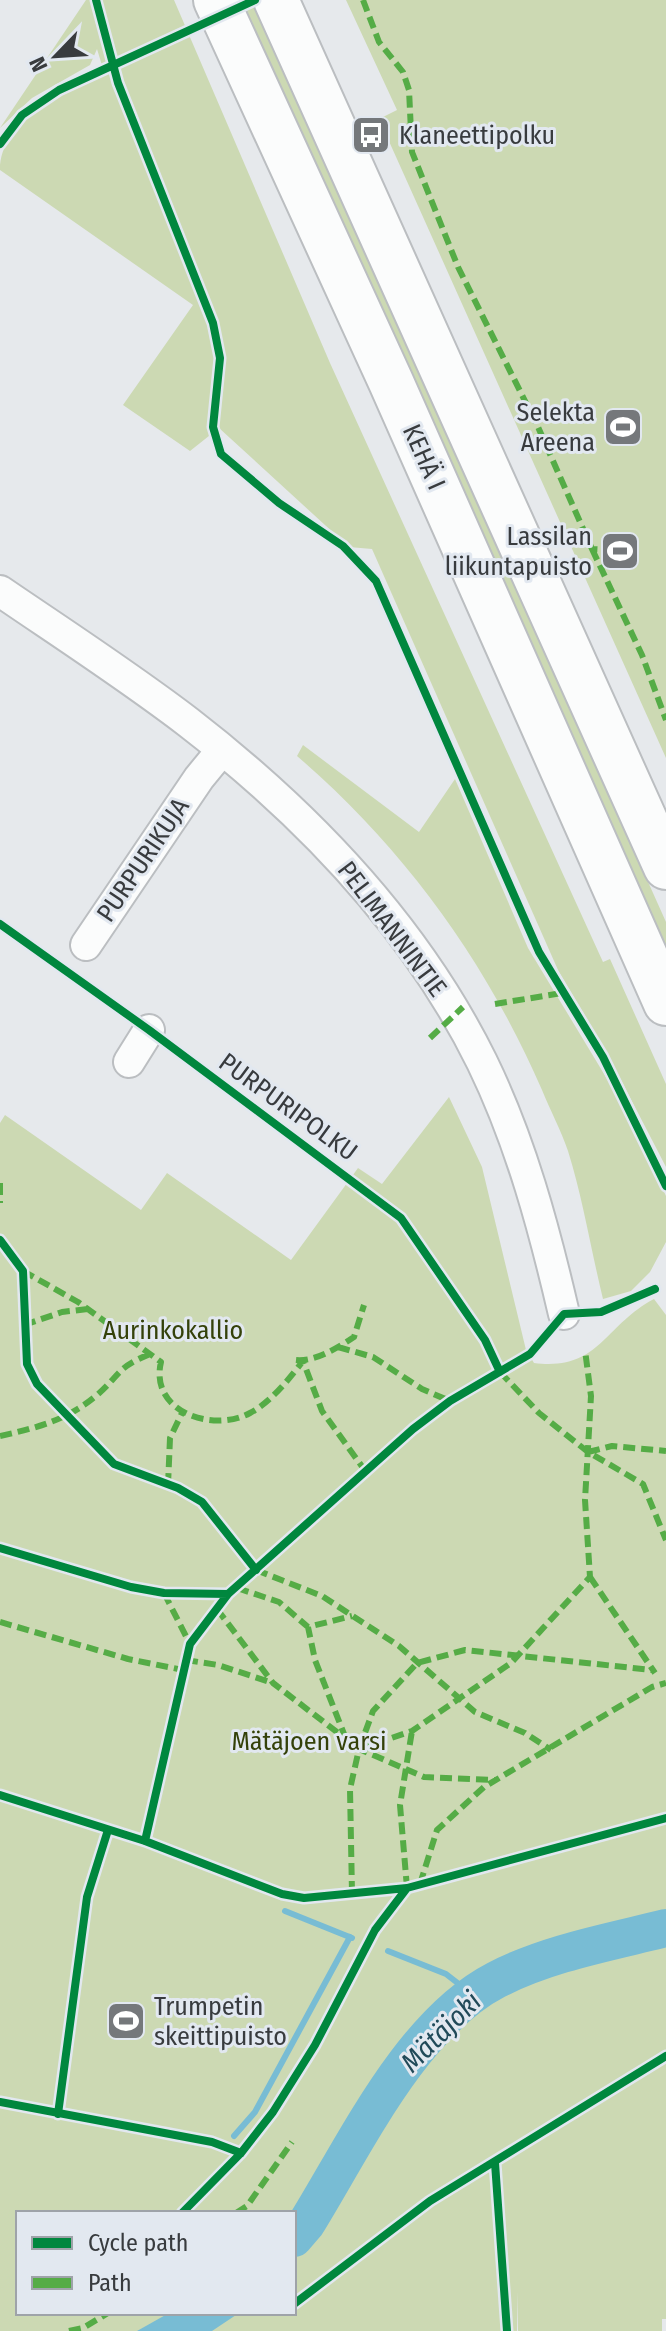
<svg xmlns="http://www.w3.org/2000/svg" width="666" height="2331" font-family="'Fira Sans Condensed',sans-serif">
<rect width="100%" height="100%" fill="#e6e9ec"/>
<path fill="#ccd9b3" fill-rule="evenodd" d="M86,0H174L330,363L603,962L610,959L666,1084V1167L608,1055L558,970L372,549L349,547L219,428L190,451L123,405L193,305L0,170C0,119 67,94 104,72L97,49L90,65L32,98L0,128Z
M238,0H253L666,922V954Z
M346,0H666V758L379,119L397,110Z
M303,745L419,832L455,779L528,948L624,1107L666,1196V1242L650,1272L631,1291L603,1299C591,1250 583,1199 568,1151C561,1130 550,1110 542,1090C486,961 403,847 297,756Z
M449,1097L482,1167L526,1350L534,1363C600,1371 603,1326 654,1299L666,1315V2319H662V2331H518L517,2292V2331H0V1123L5,1115L141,1210L167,1173L291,1260L358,1168L382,1184ZM18,2213H294V2313H18Z"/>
<path fill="#78bcd4" d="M169,2313H239L212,2331H137Z"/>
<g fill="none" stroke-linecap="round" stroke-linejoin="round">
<path stroke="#78bcd4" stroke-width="6" d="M285,1911L352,1938
M388,1951L446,1974L473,1995
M234,2136L255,2112L350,1937"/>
<path stroke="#78bcd4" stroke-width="38" d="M294,2238L306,2224C355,2145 411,2024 496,1980C548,1953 610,1942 666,1928"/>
<defs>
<path id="minor" d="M0,591C63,634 128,676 188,722C307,814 415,926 482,1062C521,1142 544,1228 564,1314
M86,945L199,778L222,750
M129,1062L149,1030"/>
<path id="highway" d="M216,0L391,382L666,1003
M276,0L666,867"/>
</defs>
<use href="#minor" stroke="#bbbec1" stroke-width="34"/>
<use href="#highway" stroke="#bbbec1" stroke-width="48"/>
<use href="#minor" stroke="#fbfcfc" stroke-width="30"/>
<use href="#highway" stroke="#fbfcfc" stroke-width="44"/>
<path stroke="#55ac46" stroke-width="6" stroke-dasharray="12 6" stroke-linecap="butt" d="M363,0L379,42L403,72L409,90L412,152L458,267L538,427L592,549L613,550
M592,549L642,655L666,720
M495,1004L562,993
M430,1038L463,1007
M0,1183V1203
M23,1271L78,1302L161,1362C149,1412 213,1433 250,1413C271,1402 289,1379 303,1361L322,1411L366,1472
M24,1325L62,1312L88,1309
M338,1347L373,1357L422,1389L450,1401
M296,1360C315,1362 339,1347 354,1337L364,1305
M500,1372L539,1413L588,1452L643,1484L666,1540
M0,1436C36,1428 68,1420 97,1395C121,1374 116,1368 150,1354
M588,1452L612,1446L666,1451
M168,1485L170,1438L182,1413
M256,1570L322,1596L399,1646L475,1712L525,1733L551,1750
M590,1577L655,1673
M237,1588L279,1602L308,1627
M164,1593L190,1644
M217,1609L273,1683L359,1749L424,1777L496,1780
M0,1622L128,1659L183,1670
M186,1660L218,1665L273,1683
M346,1739L315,1660L308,1627L352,1616
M359,1749L373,1711L417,1663L465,1650L652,1670
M420,1884L437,1830L484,1787L652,1687L666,1683
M407,1888L400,1805L412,1731
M352,1893L350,1789L359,1749L412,1731L511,1663L590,1577L585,1500L591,1396L585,1350
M236,2213L247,2206L292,2142
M69,2331L83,2328L108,2313"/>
<defs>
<path id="cycleway" d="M96,0L118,83L213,323L220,358L213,427L221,454L279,503L343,546L376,581L539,952L603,1057L666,1186
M0,144L22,115L59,90L255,0
M0,924L149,1030L401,1218L485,1340L500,1372
M0,1240L23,1271L27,1364L37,1384L114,1464L178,1488L202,1502L256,1570
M0,1548L131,1587L164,1593L228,1594
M0,1795L145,1841L282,1894L304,1898L407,1888
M145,1841L190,1644L228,1594L413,1429L450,1401L530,1354L564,1314L601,1312L655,1289
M0,2102L212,2142L241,2153
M58,2114L87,1897L108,1830
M495,2163L507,2331
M182,2213L241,2153L273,2112L315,2045L375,1930L407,1888L666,1818
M294,2304L430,2201L666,2056"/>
</defs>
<use href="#cycleway" stroke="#e2e8f0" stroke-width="13"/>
<use href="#cycleway" stroke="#00873e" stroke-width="8"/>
</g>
<defs>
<symbol id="bus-square" viewBox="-11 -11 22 22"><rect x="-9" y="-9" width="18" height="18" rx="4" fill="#75787b" stroke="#e2e8f0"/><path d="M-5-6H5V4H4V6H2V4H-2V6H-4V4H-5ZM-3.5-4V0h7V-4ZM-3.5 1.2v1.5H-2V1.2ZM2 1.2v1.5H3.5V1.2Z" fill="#fff"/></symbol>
<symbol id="stadium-square" viewBox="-11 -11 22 22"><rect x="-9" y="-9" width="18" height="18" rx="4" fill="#75787b" stroke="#e2e8f0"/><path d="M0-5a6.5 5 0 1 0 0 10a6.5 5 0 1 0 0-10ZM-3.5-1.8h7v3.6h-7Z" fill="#fff"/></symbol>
</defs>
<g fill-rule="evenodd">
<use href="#bus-square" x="349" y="113" width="44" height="44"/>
<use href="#stadium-square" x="601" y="405" width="44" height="44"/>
<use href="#stadium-square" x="598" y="529" width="44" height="44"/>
<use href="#stadium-square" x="104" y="1999" width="44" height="44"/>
</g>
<g text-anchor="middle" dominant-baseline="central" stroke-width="6" stroke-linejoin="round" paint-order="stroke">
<g font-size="26" fill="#383b3e" stroke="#e2e8f0" text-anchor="start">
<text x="399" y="135">Klaneettipolku</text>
<text x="595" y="412" text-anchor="end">Selekta<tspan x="595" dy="30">Areena</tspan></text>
<text x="592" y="536" text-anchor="end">Lassilan<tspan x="592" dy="30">liikuntapuisto</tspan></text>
<text x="154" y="2006">Trumpetin<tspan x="154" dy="30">skeittipuisto</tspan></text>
</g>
<g font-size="26" fill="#383b3e" stroke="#e2e8f0">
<text transform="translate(424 457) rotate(66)">KEHÄ I</text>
<text transform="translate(143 860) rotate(-56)">PURPURIKUJA</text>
<text transform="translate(392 929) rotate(53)">PELIMANNINTIE</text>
<text transform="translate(288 1107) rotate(36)">PURPURIPOLKU</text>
</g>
<g font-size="26" fill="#344109" stroke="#e2e8f0">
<text x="173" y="1330">Aurinkokallio</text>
<text x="309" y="1741">Mätäjoen varsi</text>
</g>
<g font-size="28" font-style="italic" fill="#214a59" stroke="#e2e8f0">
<text transform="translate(441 2032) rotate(-45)">Mätäjoki</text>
</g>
</g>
<rect x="16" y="2211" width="280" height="104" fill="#e2e8f0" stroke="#9ea3a9" stroke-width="2"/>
<rect x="32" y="2237" width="40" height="12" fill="#00873e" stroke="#9ea3a9" stroke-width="2"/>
<text x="88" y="2251" font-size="24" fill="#383b3e">Cycle path</text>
<rect x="32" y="2277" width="40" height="12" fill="#55ac46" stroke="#9ea3a9" stroke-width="2"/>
<text x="88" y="2291" font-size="24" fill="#383b3e">Path</text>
<g transform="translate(56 56) rotate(245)" stroke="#e2e8f0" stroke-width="6" paint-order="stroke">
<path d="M0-6L14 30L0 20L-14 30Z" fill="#383b3e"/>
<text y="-12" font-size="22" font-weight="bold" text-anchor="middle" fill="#383b3e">N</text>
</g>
</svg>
